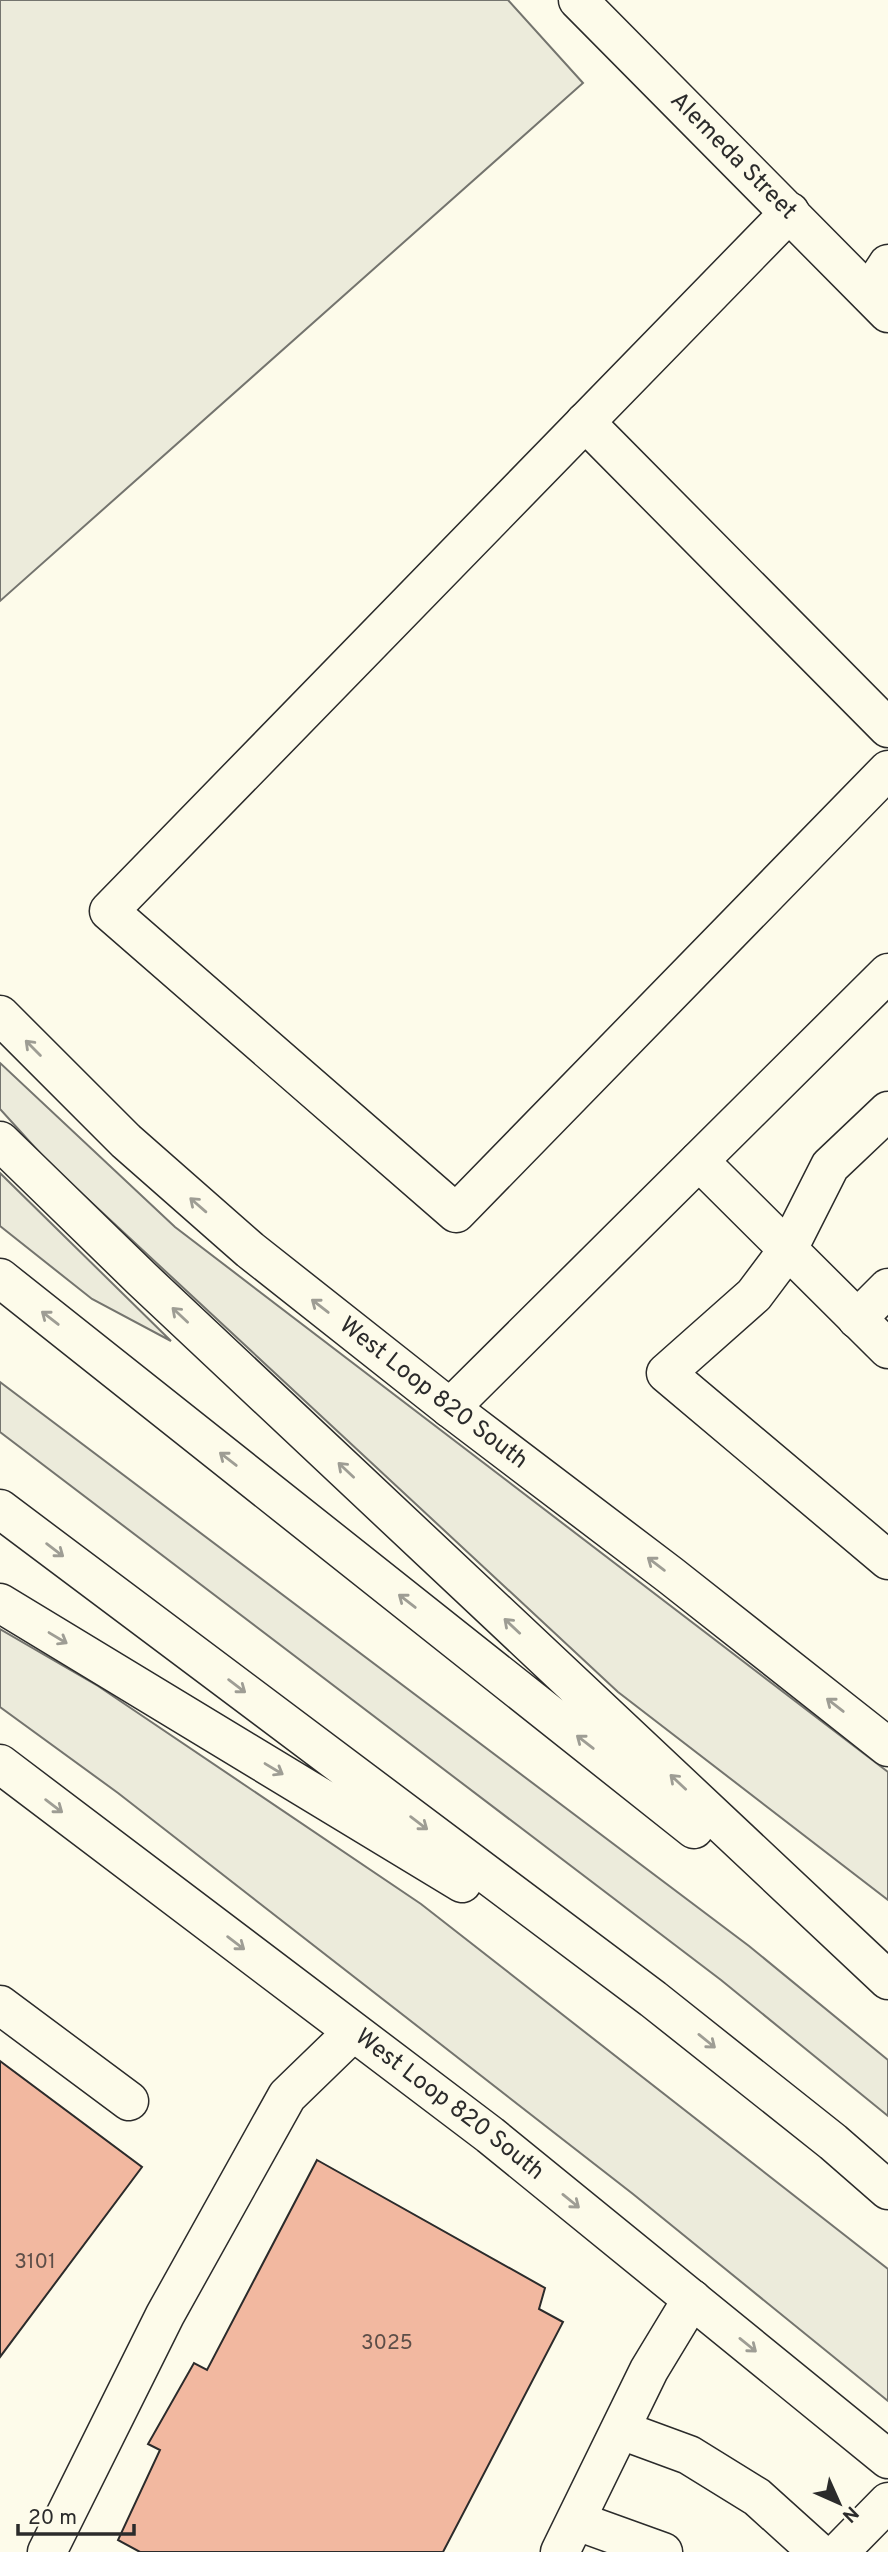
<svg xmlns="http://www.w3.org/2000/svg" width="888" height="2552" font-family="Overpass,sans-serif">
<rect width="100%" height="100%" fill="#fdfbea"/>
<path fill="#ecebdb" stroke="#74746e" stroke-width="2" d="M0,0H508L583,83L0,601Z
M0,1063L175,1227L888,1772V1900L618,1692L49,1163L0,1109Z
M0,1173L171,1341L92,1299L0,1226Z
M0,1382L749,1946L888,2060V2116L721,1980L0,1432Z
M0,1629L98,1686L421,1904L888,2269V2401L633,2194L118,1793L0,1707Z"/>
<path fill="#f2b8a0" stroke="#2b2b2b" stroke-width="2" d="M0,2061L142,2167L0,2357Z
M317,2160L545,2288L539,2309L563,2322L443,2552H140L118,2540L160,2450L148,2444L194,2363L207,2370Z"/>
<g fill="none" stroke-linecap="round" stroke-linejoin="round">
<defs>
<g id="minor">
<path id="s1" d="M578,0L888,313"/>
<path d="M790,212L109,911L456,1213L888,770"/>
<path d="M869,293L888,264"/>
<path d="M585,422L888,728"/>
<path d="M888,1111L830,1166L787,1251L754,1295L666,1373L888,1560"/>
<path d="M699,1161L888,1349"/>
<path d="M857,1319L888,1288"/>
<path d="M450,1408L888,973"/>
<path d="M0,2005L129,2101"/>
<path d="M621,2430L689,2455L757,2497L818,2552"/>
<path d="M577,2521L663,2552"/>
<path d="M47,2552L165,2315L287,2096L353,2032"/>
<path d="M560,2552L649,2370L692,2299"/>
<path d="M839,2552L888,2502"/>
</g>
<g id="major">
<path id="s2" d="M0,1015L126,1141L250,1250L450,1408L670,1575L888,1747"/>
<path id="s3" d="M0,1764L490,2135L888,2459"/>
</g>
<path id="highway" d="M0,1141L142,1279L888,1980
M0,1278L694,1829
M0,1509L653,1999L833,2142L888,2190
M0,1603L462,1883"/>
</defs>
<use href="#minor" stroke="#2b2b2b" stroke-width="41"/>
<use href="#major" stroke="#2b2b2b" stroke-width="41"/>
<use href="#highway" stroke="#2b2b2b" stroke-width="41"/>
<use href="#minor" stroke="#fdfbea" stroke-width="38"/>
<use href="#major" stroke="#fdfbea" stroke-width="38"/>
<use href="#highway" stroke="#fdfbea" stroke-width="38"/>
</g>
<defs><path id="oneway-shaft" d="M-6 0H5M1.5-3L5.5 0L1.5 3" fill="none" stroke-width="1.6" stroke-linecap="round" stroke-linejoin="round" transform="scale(1.75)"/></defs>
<g stroke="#9e9d94">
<use href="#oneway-shaft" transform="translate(33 1048) rotate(-135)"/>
<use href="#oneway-shaft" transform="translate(198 1205) rotate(-139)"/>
<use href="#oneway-shaft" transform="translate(320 1306) rotate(-142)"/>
<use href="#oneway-shaft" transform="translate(180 1315) rotate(-137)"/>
<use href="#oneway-shaft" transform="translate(50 1318) rotate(-142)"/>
<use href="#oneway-shaft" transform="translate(228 1459) rotate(-142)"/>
<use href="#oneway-shaft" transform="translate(346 1470) rotate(-137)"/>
<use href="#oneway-shaft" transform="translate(55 1550) rotate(37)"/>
<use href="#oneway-shaft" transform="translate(656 1564) rotate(-143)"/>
<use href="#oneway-shaft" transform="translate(407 1601) rotate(-142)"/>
<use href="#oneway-shaft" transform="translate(512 1626) rotate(-137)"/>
<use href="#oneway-shaft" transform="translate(58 1638) rotate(31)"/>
<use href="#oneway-shaft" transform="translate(237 1686) rotate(37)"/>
<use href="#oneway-shaft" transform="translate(835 1705) rotate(-142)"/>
<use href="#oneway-shaft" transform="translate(585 1742) rotate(-142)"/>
<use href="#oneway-shaft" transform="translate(274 1769) rotate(31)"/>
<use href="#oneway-shaft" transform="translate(678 1782) rotate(-137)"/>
<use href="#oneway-shaft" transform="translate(54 1806) rotate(37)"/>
<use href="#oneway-shaft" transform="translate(419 1823) rotate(37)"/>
<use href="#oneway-shaft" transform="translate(236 1943) rotate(37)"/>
<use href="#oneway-shaft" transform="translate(707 2041) rotate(39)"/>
<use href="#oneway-shaft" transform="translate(571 2201) rotate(39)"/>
<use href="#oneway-shaft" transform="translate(748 2345) rotate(39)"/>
</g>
<g text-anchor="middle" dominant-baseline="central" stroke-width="5" stroke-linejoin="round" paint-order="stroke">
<g font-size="21" fill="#5d4e48">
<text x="35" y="2262">3101</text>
<text x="387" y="2343">3025</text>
</g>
<g font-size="24" fill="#2b2b2b" stroke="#fdfbea">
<text stroke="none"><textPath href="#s1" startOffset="220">Alemeda Street</textPath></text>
<text stroke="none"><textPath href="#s2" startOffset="576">West Loop 820 South</textPath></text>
<text stroke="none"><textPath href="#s3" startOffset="564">West Loop 820 South</textPath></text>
</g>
</g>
<g transform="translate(839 2503) rotate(135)" stroke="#fdfbea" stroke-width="5" paint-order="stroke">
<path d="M0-5L12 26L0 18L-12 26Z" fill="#2b2b2b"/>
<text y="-10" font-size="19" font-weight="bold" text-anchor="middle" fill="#2b2b2b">N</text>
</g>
<path d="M18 2524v10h116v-10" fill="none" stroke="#2b2b2b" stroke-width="3.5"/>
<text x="28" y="2524" font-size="21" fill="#2b2b2b" stroke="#fdfbea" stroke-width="5" paint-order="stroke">20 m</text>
</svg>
